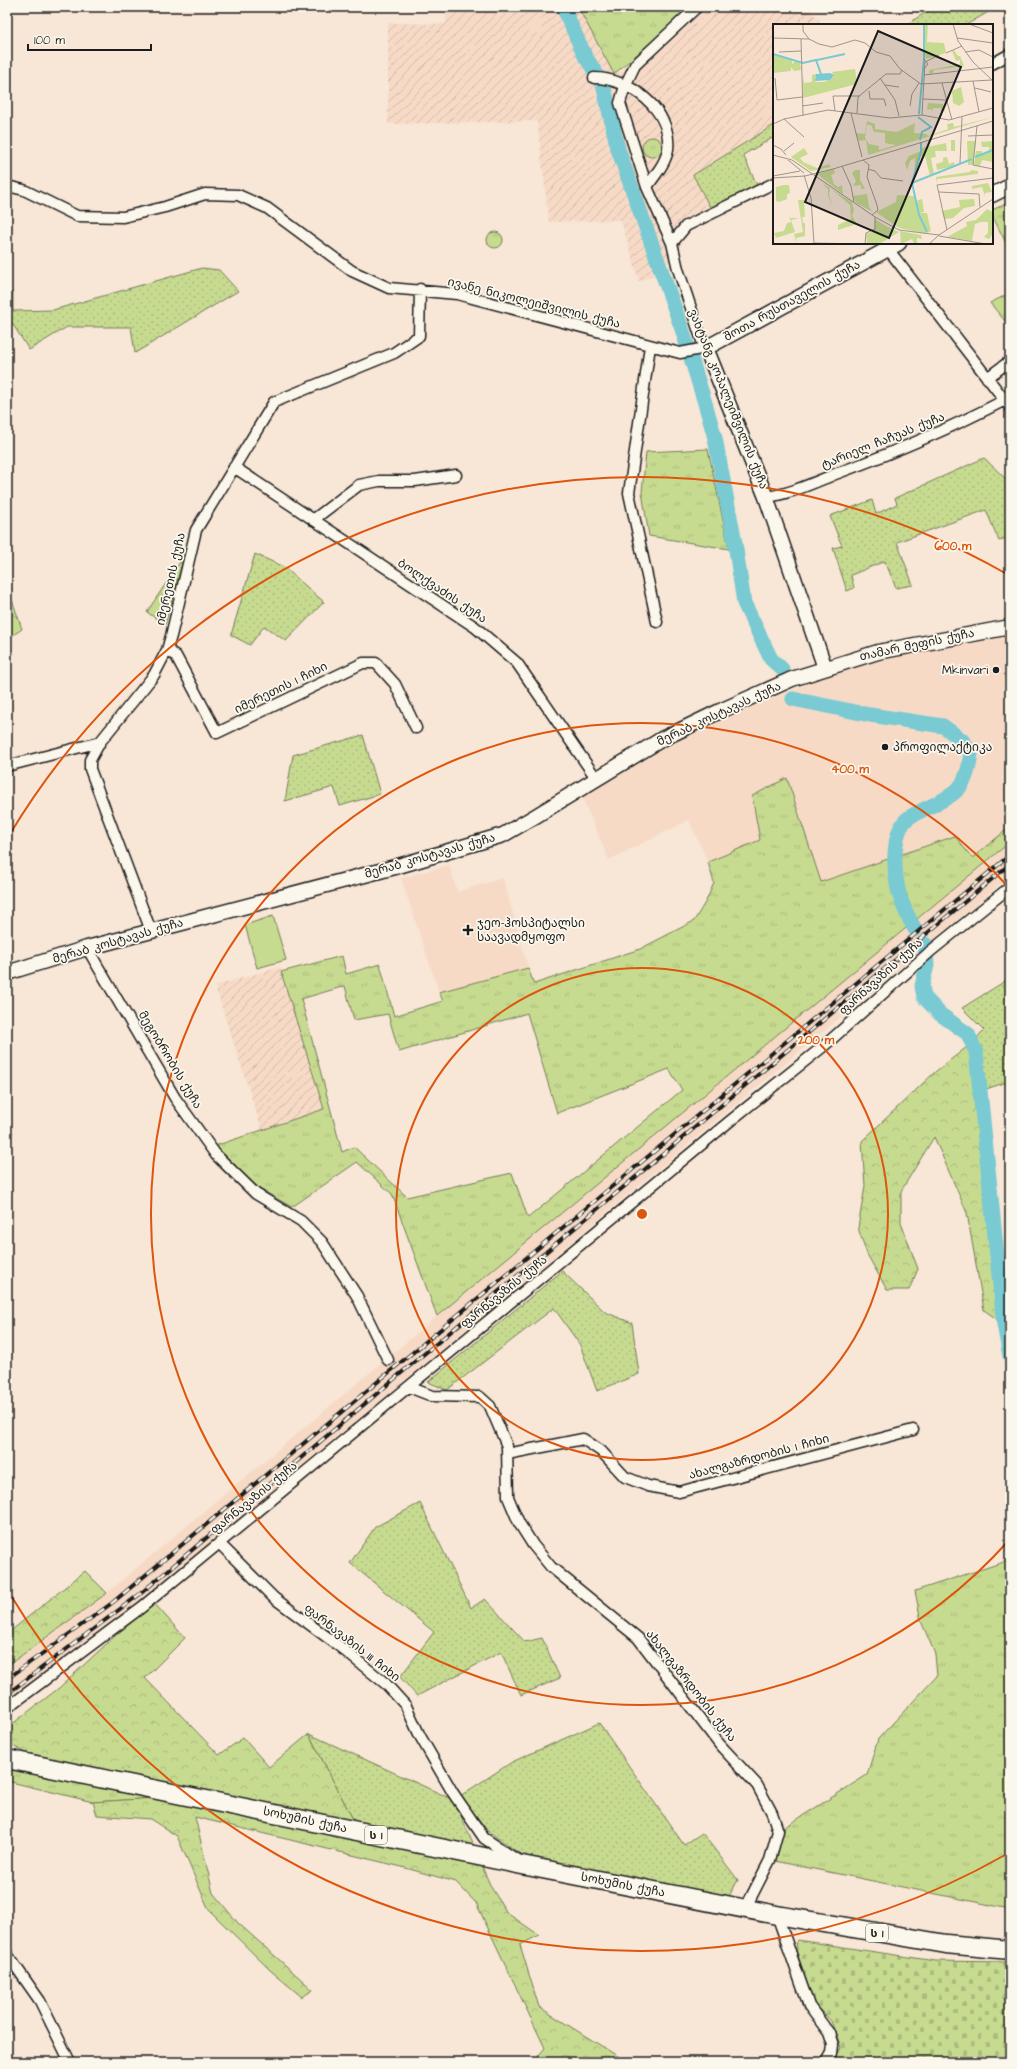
<svg xmlns="http://www.w3.org/2000/svg" width="1017" height="2069" font-family="'Architects Daughter','Noto Sans Georgian',sans-serif">
<defs>
<pattern id="industrial-furrows" width="10" height="10" patternUnits="userSpaceOnUse"><rect width="10" height="10" fill="#f6dac6"/><path d="M-1 1l2-2M0 10L10 0M9 11l2-2" fill="none" stroke="#d2baaa"/></pattern>
<pattern id="grass-tufts" width="24" height="20" patternUnits="userSpaceOnUse"><rect width="24" height="20" fill="#c7db90"/><path d="M3 7l-1-3M5 7V3M7 7l1-3M15 17l-1-3M17 17v-4M19 17l1-3" fill="none" stroke="#aabb7c"/></pattern>
<pattern id="forest-crowns" width="20" height="18" patternUnits="userSpaceOnUse"><rect width="20" height="18" fill="#c7db90"/><path d="M2 6a3 3 0 1 1 6 0M12 15a3 3 0 1 1 6 0" fill="none" stroke="#aabb7c"/></pattern>
<pattern id="cemetery-stones" width="16" height="16" patternUnits="userSpaceOnUse"><rect width="16" height="16" fill="#c7db90"/><path d="M2 7V4a2 2 0 0 1 4 0v3zM10 15v-3a2 2 0 0 1 4 0v3z" fill="#aabb7c"/></pattern>
<pattern id="garden-dots" width="8" height="8" patternUnits="userSpaceOnUse"><rect width="8" height="8" fill="#c7db90"/><path d="M2 2h.1M6 6h.1" fill="none" stroke="#aabb7c" stroke-width="1.8" stroke-linecap="round"/></pattern>
</defs>
<rect width="100%" height="100%" fill="#f8e6d6"/>
<filter id="ink" filterUnits="userSpaceOnUse"><feTurbulence type="fractalNoise" baseFrequency=".025" numOctaves="2"/><feDisplacementMap in="SourceGraphic" scale="8" xChannelSelector="R" yChannelSelector="G"/><feConvolveMatrix kernelMatrix="1 2 1 2 8 2 1 2 1" color-interpolation-filters="sRGB"/></filter>
<g filter="url(#ink)">
<path fill="#f6dac6" d="M1010,633V827L972,858L954,836L821,882L787,778L752,796L760,840L708,862L689,820L609,860L582,797L677,741L743,710L849,667Z
M1010,842V876L132,1608L28,1689L7,1703V1666L107,1593L491,1271Z
M449,865L457,892L503,878L528,968L439,992L401,878Z"/>
<path fill="url(#industrial-furrows)" d="M446,7H578L614,74L638,66L704,7H806L818,18L822,25H774V125L694,174L712,211L664,234L672,260L665,263L667,271L639,281L621,220L549,222L537,121L388,124V23L446,24Z
M280,967L324,1109L262,1130L215,986Z"/>
<path fill="url(#grass-tufts)" stroke="#727c56" fill-rule="evenodd" d="M578,7H693L614,74Z
M642 147a10 10 0 1 1 20 0a10 10 0 1 1-20 0Z
M1010,202V251L992,215V210Z
M487 240a8 8 0 1 1 16 0a8 8 0 1 1-16 0Z
M1010,293V327L990,303Z
M708,449L729,549L649,536L642,492L646,452Z
M184,556L165,625L147,612Z
M7,585L22,629L7,639Z
M787,778L821,882L955,836L972,858L1010,827V842L437,1316L392,1194L357,1162L292,1207L258,1188L215,1146L324,1109L281,972L342,956L346,974L380,964L394,1016L443,1001L439,992L528,968L534,984L640,949L694,921L706,901L714,883L708,862L760,840L752,796ZM345,986L354,1020L388,1014L399,1052L527,1013L557,1113L669,1069L682,1090L528,1218L512,1173L407,1197L354,1147L342,1152L301,999Z
M1010,1560V1909L775,1861L785,1827L867,1775L878,1739L937,1676L935,1654L921,1621L915,1591Z
M7,1768L171,1797L93,1802L7,1781Z"/>
<path fill="url(#forest-crowns)" stroke="#727c56" d="M972,1043L976,1052L977,1061L1004,1324L984,1310L967,1213L934,1137L901,1191V1223L918,1269L909,1290H887L867,1254L858,1228L865,1186L862,1141L935,1072Z
M85,1571L107,1593L7,1666V1634Z
M154,1603L185,1638L145,1678L219,1755L243,1738L269,1767L309,1734L354,1821L28,1754L7,1743V1728L59,1688L115,1636Z
M171,1797L480,1862L491,1887L507,1913L539,1935L520,1945L539,2007L627,2062H533L545,2048L476,1903L456,1882L402,1867L195,1817L213,1893L238,1923L313,1990L302,1997L270,1970L209,1910L177,1836L150,1819L97,1815L93,1802Z"/>
<path fill="url(#cemetery-stones)" stroke="#727c56" d="M797,1940L935,1961L1010,1962V2062H834L841,2047L831,2021L814,2004L796,1949Z"/>
<path fill="#c7db90" stroke="#727c56" d="M273,916L286,960L257,968L245,925Z"/>
<path fill="url(#garden-dots)" stroke="#727c56" d="M934,7H997L966,25H906Z
M774,125V137L743,155L758,187L712,211L693,175Z
M202,268L219,270L238,291L135,353L131,327H67L29,350L7,315V291L13,293V311L53,310Z
M984,458L1010,483V536L999,541L986,510L897,542L913,585L896,588L885,561L851,575L854,588L847,591L833,548L842,546L830,516L872,500L876,514L897,504L895,498Z
M255,554L284,567L324,602L286,641L264,626L250,645L231,635Z
M363,735L380,794L340,806L334,787L285,801L293,755Z
M1010,978V1081L980,1091L976,1052L972,1043L984,1030L962,1008Z
M562,1271L605,1312L632,1323L639,1374L597,1391L580,1345L554,1308L447,1390L428,1382Z
M420,1503L471,1608L485,1599L525,1642L542,1638L560,1678L521,1695L501,1652L417,1696L400,1677L434,1632L350,1563L375,1527Z
M599,1723L684,1845L702,1833L738,1880L729,1896L523,1856L488,1831L460,1796L512,1762Z
M309,1734L454,1800L474,1846L354,1821Z"/>
<g fill="none" stroke-linecap="round" stroke-linejoin="round">
<path stroke="#79cad2" stroke-width="15" d="M563,7L585,56L603,84L618,149L682,329L705,403L715,438L735,543L744,603L771,659L782,669
M793,699L870,715L943,726L962,740L971,753C967,788 958,793 927,808C921,811 911,815 906,820C897,830 896,842 895,854C894,883 900,904 915,929
M925,944L927,965L922,986L924,997L940,1014L968,1034L976,1052L1004,1324L1010,1356"/>
<defs>
<path id="street" d="M992,64L1010,54
M594,78C630,78 672,110 668,149C666,163 655,175 647,187
M7,186L24,190L77,216L123,217L165,207L205,194L238,195L267,208L352,271L389,288L457,294L680,353L706,348L702,341L678,269L672,243L647,187L620,103L625,86L635,65L697,7
M672,243L686,226L774,183
M888,249L1010,407
M650,346L629,493L657,622
M987,378L1010,361
M234,467L475,627L517,663L596,778
M766,497C791,494 815,482 838,473C895,452 951,428 1005,400
M313,520L359,485L379,481H415L456,475
M167,650L176,656L217,733L363,663H376L395,684L416,728
M7,766L100,742
M151,931L90,769V760L100,742L154,675L167,650L171,636L196,530L274,402L394,353L419,336L420,289
M87,948L175,1098L216,1155L256,1194L301,1221L322,1242L357,1296L388,1360
M409,1387L432,1396L480,1397L490,1406L507,1446L508,1497L519,1523L533,1545L551,1567L638,1638L720,1745L757,1785L772,1813L778,1831L770,1860L745,1909
M507,1454L583,1439L601,1451L625,1477L648,1486L679,1492L913,1430
M219,1543L274,1598L339,1646L386,1684L406,1706L420,1736L453,1793L484,1838L517,1860
M7,1708L142,1607L730,1121L825,1045L932,950L1010,887
M777,1915L809,2006L829,2033L833,2045L832,2053L827,2062
M7,1954L40,2001L70,2062"/>
<path id="secondary" d="M992,195L1010,186
M825,668L766,497L706,348L899,243
M7,973L87,948L395,867L503,835L534,817L662,739L718,712L792,679L878,652L1010,627"/>
<path id="highway" d="M7,1759L527,1866L777,1915L946,1944L1010,1950"/>
</defs>
<use href="#street" stroke="#1c1c1c" stroke-width="13"/>
<use href="#secondary" stroke="#1c1c1c" stroke-width="17"/>
<use href="#highway" stroke="#1c1c1c" stroke-width="21"/>
<use href="#street" stroke="#fbf7ec" stroke-width="10"/>
<use href="#secondary" stroke="#fbf7ec" stroke-width="14"/>
<use href="#highway" stroke="#fbf7ec" stroke-width="18"/>
<defs>
<path id="rail" d="M7,1679L112,1603L1010,855
M7,1694L140,1594L400,1374L1010,864"/>
</defs>
<use href="#rail" stroke="#1c1c1c" stroke-width="4"/>
<use href="#rail" stroke="#fbf7ec" stroke-width="2.5" stroke-dasharray="8" stroke-linecap="butt"/>
</g>
</g>
<g fill="none" stroke="#de560d" stroke-width="2">
<circle cx="642" cy="1214" r="246"/>
<path d="M1010 1539A491 491 0 1 1 1010 889"/>
<path d="M1005 1855A737 737 0 0 1 10 1594M10 834A737 737 0 0 1 1005 573"/>
</g>
<g fill="#1c1c1c" stroke="#fbf7ec" stroke-width="1.5">
<circle cx="996" cy="670" r="4"/>
<circle cx="885" cy="747" r="4"/>
<path d="M466 924h4v4h4v4h-4v4h-4v-4h-4v-4h4z"/>
</g>
<g text-anchor="middle" dominant-baseline="central" stroke-width="3.5" stroke-linejoin="round" paint-order="stroke">
<g fill="#fbf7ec" stroke="#5f5e5a" stroke-width="1">
<rect x="365" y="1826" width="22" height="18" rx="3"/>
<rect x="866" y="1924" width="22" height="18" rx="3"/>
</g>
<g font-size="11" font-weight="bold" fill="#1c1c1c">
<text x="376" y="1835">ს 1</text>
<text x="877" y="1933">ს 1</text>
</g>
<g font-size="12" fill="#1c1c1c" stroke="#fbf7ec">
<text transform="translate(792 301) rotate(-29)">შოთა რუსთაველის ქუჩა</text>
<text transform="translate(534 303) rotate(14)">ივანე ნიკოლეიშვილის ქუჩა</text>
<text transform="translate(728 399) rotate(68)">ვახტანგ კოპალეიშვილის ქუჩა</text>
<text transform="translate(883 441) rotate(-22)">ტარიელ ჩაჩუას ქუჩა</text>
<text transform="translate(171 579) rotate(-77)">იმერეთის ქუჩა</text>
<text transform="translate(442 591) rotate(34)">ბოლქვაძის ქუჩა</text>
<text transform="translate(917 645) rotate(-12)">თამარ მეფის ქუჩა</text>
<text transform="translate(281 688) rotate(-26)">იმერეთის I ჩიხი</text>
<text transform="translate(719 714) rotate(-25)">მერაბ კოსტავას ქუჩა</text>
<text transform="translate(430 856) rotate(-16)">მერაბ კოსტავას ქუჩა</text>
<text transform="translate(118 941) rotate(-16)">მერაბ კოსტავას ქუჩა</text>
<text transform="translate(881 977) rotate(-42)">ფარნავაზის ქუჩა</text>
<text transform="translate(170 1060) rotate(59)">მეგობრობის ქუჩა</text>
<text transform="translate(504 1292) rotate(-39)">ფარნავაზის ქუჩა</text>
<text transform="translate(759 1457) rotate(-15)">ახალგაზრდობის I ჩიხი</text>
<text transform="translate(254 1498) rotate(-39)">ფარნავაზის ქუჩა</text>
<text transform="translate(352 1643) rotate(38)">ფარნავაზის III ჩიხი</text>
<text transform="translate(691 1686) rotate(52)">ახალგაზრდობის ქუჩა</text>
<text transform="translate(305 1820) rotate(12)">სოხუმის ქუჩა</text>
<text transform="translate(623 1885) rotate(11)">სოხუმის ქუჩა</text>
</g>
<g font-size="12" fill="#1c1c1c" stroke="#fbf7ec" text-anchor="start">
<text x="988" y="670" text-anchor="end">Mkinvari</text>
<text x="893" y="747">პროფილაქტიკა</text>
<text x="477" y="923">ჯეო-ჰოსპიტალსი<tspan x="477" dy="14">საავადმყოფო</tspan></text>
</g>
</g>
<g transform="translate(773 24)">
<rect width="220" height="220" fill="#f8e6d6"/>
<path d="M151,0H155L154,18L171,19L173,29L153,35L150,22ZM0,30L19,36V40L22,37L27,38L28,46L21,47L18,43V47L0,49ZM82,45L84,60L30,74V50L31,59L39,58V51L43,50L42,58H52L61,52L59,48ZM220,93L95,131L93,116L86,117L82,109L92,110L94,97L102,100V105L124,108L142,99L141,109L154,110L155,112L175,105L174,100L180,99L181,103ZM94,101H98L101,108L112,109V119L123,121L106,126V122L96,120L92,114ZM124,171L142,172L143,177L149,175L151,188L146,189L154,210L126,204L103,188L123,178ZM15,189L17,194H26L18,196L22,208L3,214L1,209L11,207L14,199L18,198Z" fill="#c7db90" fill-rule="evenodd"/>
<path d="M31,124L35,130L27,134L30,138L44,144L56,140L58,143L38,147L18,133ZM148,127V129L141,152L142,134L137,137L134,146L132,139L136,132ZM61,145L62,149L58,151L61,160L65,163L69,161L70,170L44,150ZM49,159L79,178L81,186L79,192L84,200L65,206V201L78,195L77,181L57,164L56,171L60,183L55,172V165ZM146,189H154L158,207L154,209ZM127,207L148,211L149,215L144,214V220H141L139,215L128,220Z" fill="#c7db90"/>
<path d="M102,195L113,202L126,208L108,219L94,220L93,210L101,207Z" fill="#c7db90"/>
<path d="M188,63L191,78L186,82L180,79L179,67Z" fill="#c7db90"/>
<path d="M181,26L185,32H187L191,42L161,46L160,49L156,50V46L187,40V36L183,37L179,27ZM155,79L170,80L172,87H168V84H160L159,88L158,85L154,86ZM178,116H182V127H162L163,133L158,134L161,150L157,152L152,132H147L149,124L173,119L174,127H178ZM194,117H203L200,141H195ZM220,117V138L209,136L207,142L201,141L203,127H209V130L216,128V123H209L208,118ZM174,133L176,140L181,138L182,142L164,146L163,140L170,138V134ZM82,146H87V156L92,165H88V161L80,162L83,157L79,149ZM198,146L205,147V150L164,155V160L163,153L197,148ZM215,159L219,168L212,169V172L209,163L199,165V162ZM10,161H16L17,169L14,170V175L6,178L3,177V163ZM94,170L96,183L100,188L83,179L80,172ZM201,175L202,182L191,184L180,194L171,195L169,187L187,183L186,176ZM25,176H31L32,193H29L30,199H32V212L23,214L24,220L21,210L30,208ZM214,185L220,188L219,211L216,215L211,213L215,209V198H208L202,200L199,217L174,213L194,202L193,198L203,196Z" fill="#c7db90"/>
<path d="M57,49L61,51L57,56L42,57L43,50Z" fill="#79cad2"/>
<path fill="none" stroke="#79cad2" stroke-width="2" d="M0,30L30,39L43,36L48,50M44,36L72,30M146,90L151,35V0M145,93L158,103L149,108L147,116M148,118V128L139,159L146,191L154,208M202,133L220,126M139,159L199,135"/>
<path fill="none" stroke="#a0958c" stroke-width="1" d="M30,0V7L36,15L46,20L59,23L82,16L92,19L103,28L117,32L127,45L148,60L219,56L200,38L185,17L180,0M196,0L220,9M0,14L36,15M184,14L220,19M28,15L30,92M6,28L28,27M192,28L206,26L220,33M173,29L189,22M151,35L155,40L151,45M151,51L220,43M2,54L4,76L29,73M107,54L122,76L126,92M220,56V83M200,57L206,88M169,59L179,96M112,61L126,63M202,64L218,68M96,67L97,75H111L113,82M150,75L173,76M29,82L50,79M137,82L139,70L146,59M62,87L60,72H87M78,89L89,133M84,89L85,73L113,50H127L129,46M149,91L152,38L166,31M11,95L31,113M0,100L11,95L55,86L117,94L149,91L176,96L220,84M204,102L200,141L220,145M195,112L220,111M0,121L8,125L13,131M11,127L21,119M0,131L19,136L102,193L126,206L166,211L220,175M15,136L31,149M90,136L96,141L94,153L104,181L105,186L99,191M187,139L189,93M69,142L78,162L81,178M95,145L102,147L108,154L130,157M31,151L38,174L41,220M0,152L27,147M0,154L32,152L60,145L220,97M166,168L206,170L207,183M174,206L164,161L220,154M166,212L213,220M41,219L88,220M92,220L93,209L102,205V193M156,220L166,211"/>
<path fill="#1c1c1c" fill-opacity="0.15" stroke="#1c1c1c" stroke-width="2" d="M105,7L188,43L116,214L32,178Z"/>
<rect width="220" height="220" fill="none" stroke="#1c1c1c" stroke-width="2"/>
</g>
<circle cx="642" cy="1214" r="6" fill="#de560d" stroke="#fbf7ec" stroke-width="2"/>
<g font-size="12" text-anchor="middle" font-weight="bold" fill="#de560d" stroke="#fbf7ec" stroke-width="3.5" stroke-linejoin="round" paint-order="stroke">
<text x="953" y="550">600 m</text>
<text x="850" y="773">400 m</text>
<text x="816" y="1044">200 m</text>
</g>
<rect width="1017" height="2069" fill="none" stroke="#fbf7ec" stroke-width="24"/>
<rect x="12" y="12" width="993" height="2045" fill="none" stroke="#1c1c1c" stroke-width="1.5" filter="url(#ink)"/>
<path d="M28 44v6h123v-6" fill="none" stroke="#1c1c1c" stroke-width="2"/>
<text x="34" y="44" font-size="12" fill="#1c1c1c" stroke="#fbf7ec" stroke-width="3" paint-order="stroke">100 m</text>
</svg>
